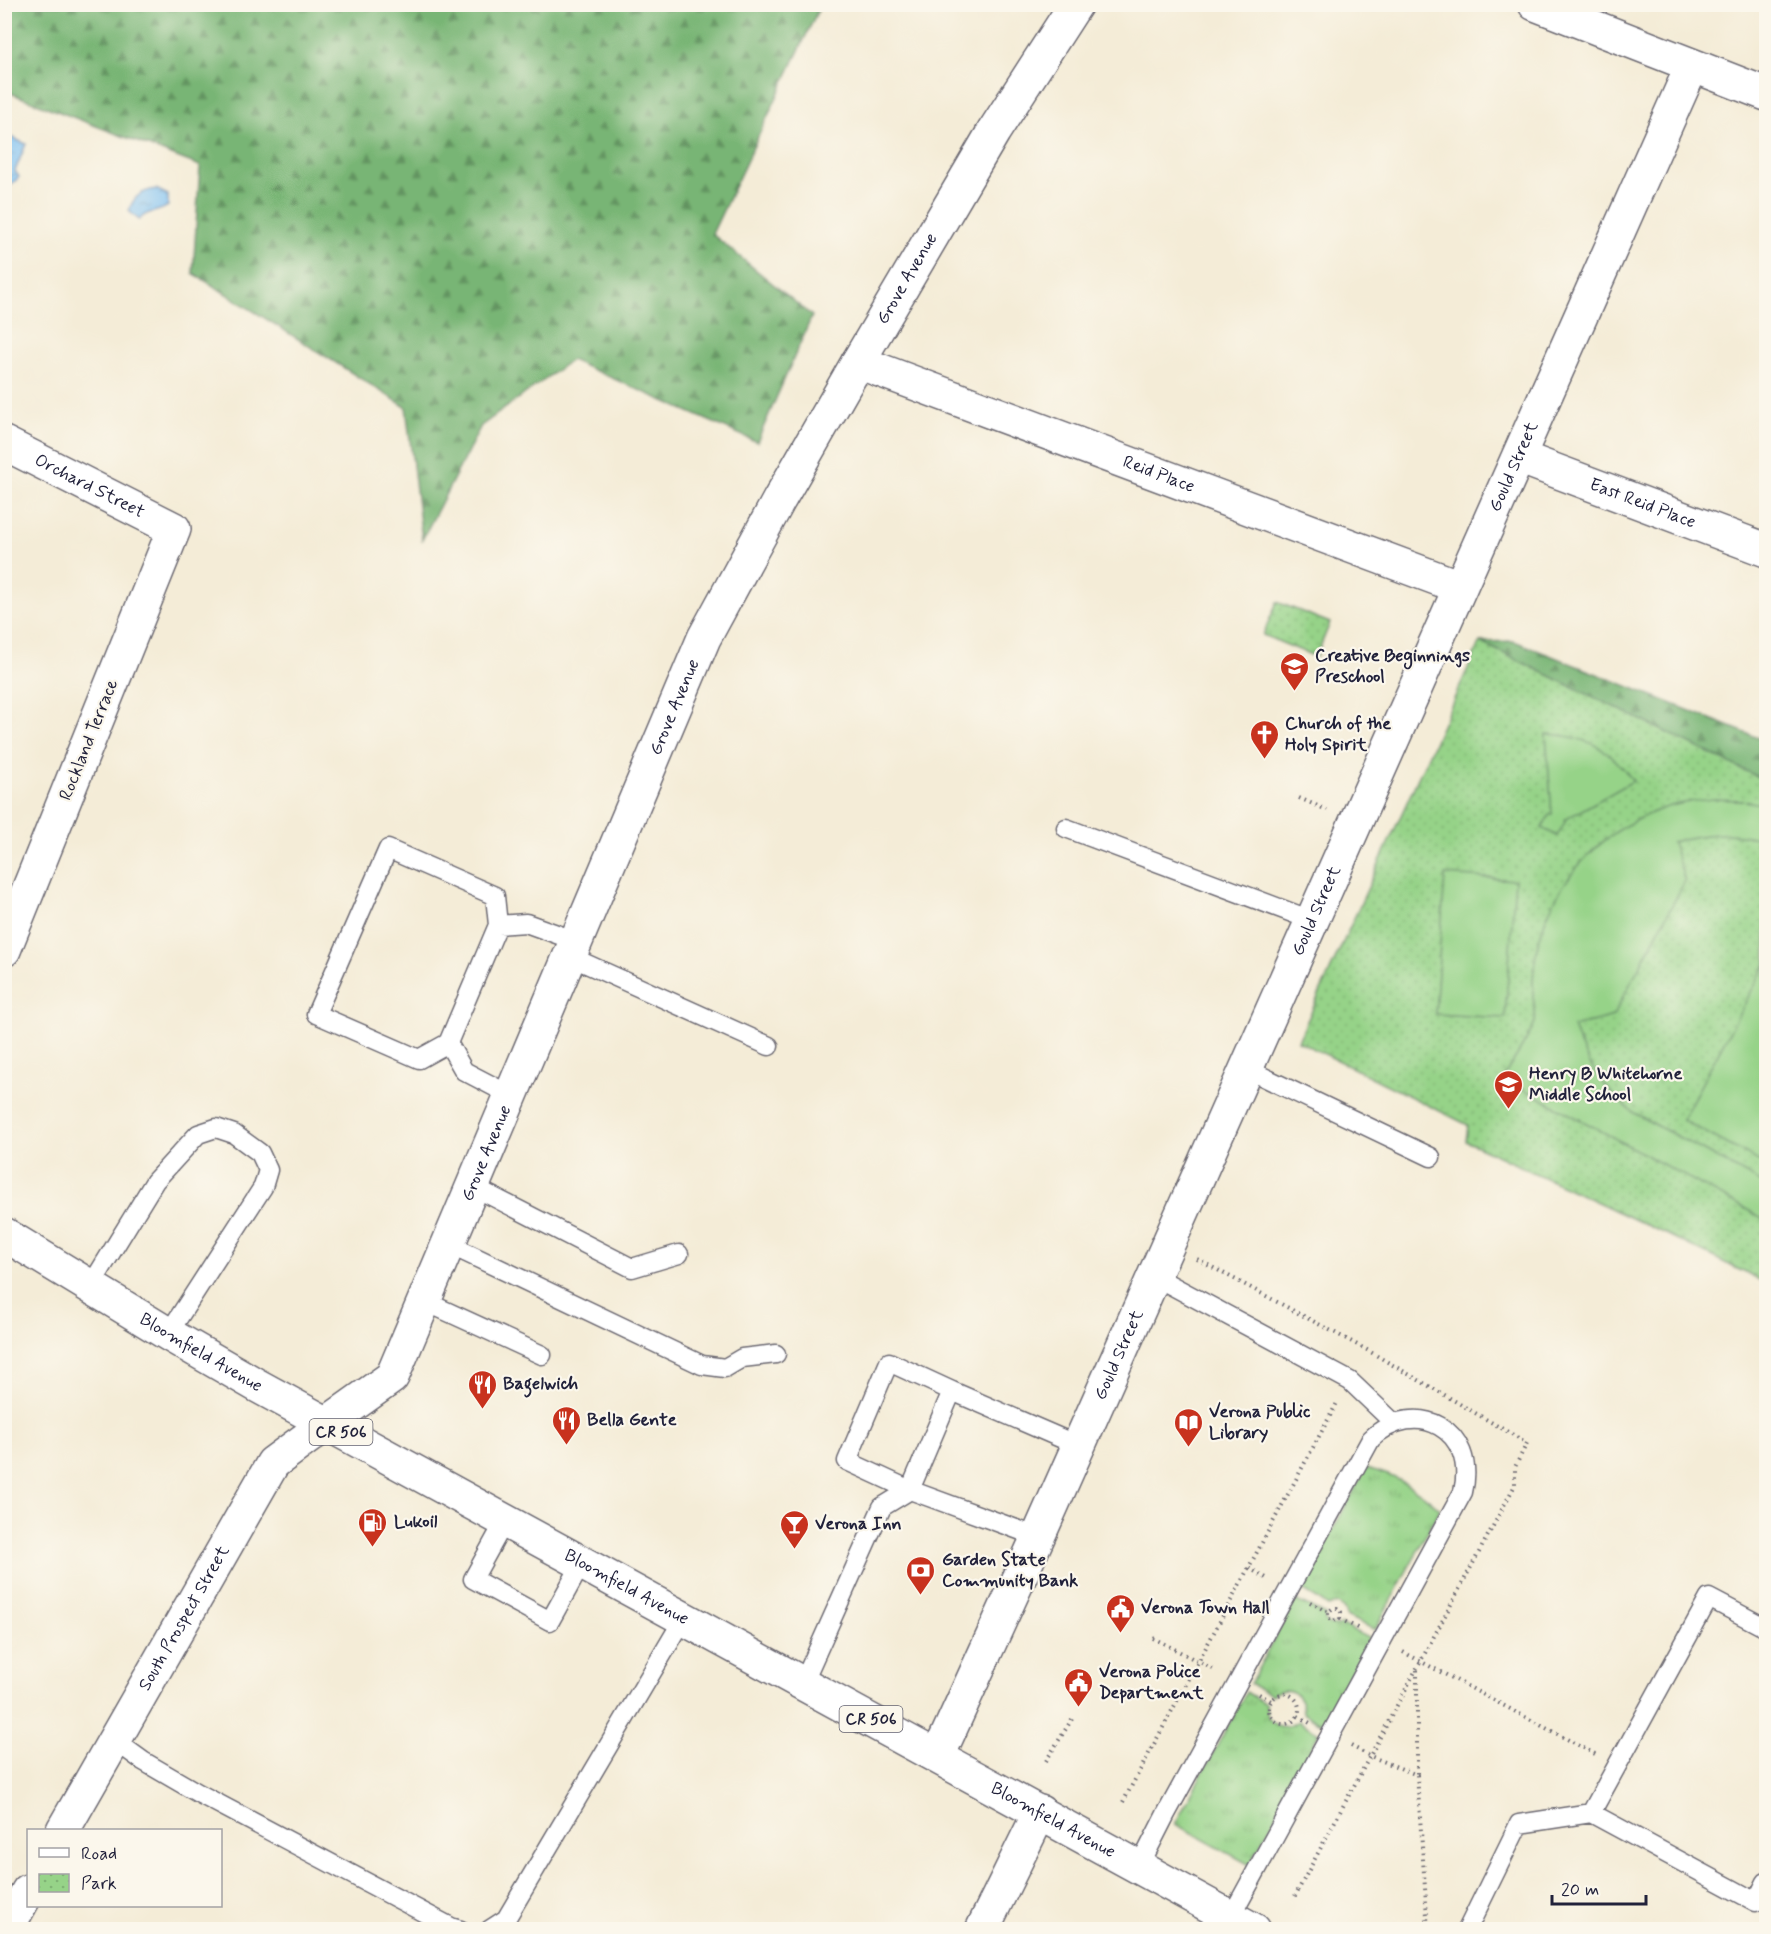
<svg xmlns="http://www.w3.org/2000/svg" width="1771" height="1934" font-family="Mynerve,sans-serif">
<defs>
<pattern id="grass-tufts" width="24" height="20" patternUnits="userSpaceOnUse" patternTransform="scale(1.5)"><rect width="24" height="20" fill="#96d388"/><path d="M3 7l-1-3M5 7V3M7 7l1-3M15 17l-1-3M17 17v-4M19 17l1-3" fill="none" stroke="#81b576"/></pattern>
<pattern id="forest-firs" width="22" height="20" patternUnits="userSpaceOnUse" patternTransform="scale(1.5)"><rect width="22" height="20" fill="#78b574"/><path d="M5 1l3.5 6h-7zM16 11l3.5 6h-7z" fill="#629360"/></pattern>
<pattern id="park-dots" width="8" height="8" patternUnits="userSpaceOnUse" patternTransform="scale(1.5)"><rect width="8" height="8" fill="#96d388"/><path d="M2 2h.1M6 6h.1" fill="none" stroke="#81b576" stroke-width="1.8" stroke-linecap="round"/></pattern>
<pattern id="water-ripples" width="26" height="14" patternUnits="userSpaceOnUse" patternTransform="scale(1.5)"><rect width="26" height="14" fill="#7cbff2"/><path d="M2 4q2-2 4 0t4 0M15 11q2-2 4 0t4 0" fill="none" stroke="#659bc5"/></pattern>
</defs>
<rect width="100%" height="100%" fill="#fbf7ec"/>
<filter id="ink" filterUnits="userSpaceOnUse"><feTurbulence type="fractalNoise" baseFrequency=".0167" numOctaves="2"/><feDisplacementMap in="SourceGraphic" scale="12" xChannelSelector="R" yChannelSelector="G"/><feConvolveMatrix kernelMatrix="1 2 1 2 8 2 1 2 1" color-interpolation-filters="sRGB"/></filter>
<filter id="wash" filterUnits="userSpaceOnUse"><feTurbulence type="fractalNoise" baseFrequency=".008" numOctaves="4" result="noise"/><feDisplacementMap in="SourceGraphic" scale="24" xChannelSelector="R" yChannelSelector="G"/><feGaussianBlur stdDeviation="1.35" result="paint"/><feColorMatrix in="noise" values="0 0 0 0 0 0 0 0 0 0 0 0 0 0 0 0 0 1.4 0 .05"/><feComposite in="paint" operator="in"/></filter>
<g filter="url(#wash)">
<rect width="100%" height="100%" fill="#f4ecd7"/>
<path fill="url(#grass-tufts)" stroke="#5c7a62" stroke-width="1.5" d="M1366,1468C1395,1475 1418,1488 1440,1509L1375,1630L1346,1616C1344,1606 1338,1601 1328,1606L1301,1589Z
M1295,1600L1325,1615V1621L1329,1625L1338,1626L1341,1624L1370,1639L1323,1724L1303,1713C1303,1693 1288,1684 1271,1695L1250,1684Z
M1246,1692L1266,1704C1265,1724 1281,1733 1298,1721L1319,1733L1250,1865L1175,1824Z"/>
<path fill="url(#forest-firs)" stroke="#4d6c58" stroke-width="1.5" d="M810,4L819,8L712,234L812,316L757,442L571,360L481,426L422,540L406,407L193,273L200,166L5,91V5Z
M1514,641L1766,741V781L1480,642Z"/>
<path fill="url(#park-dots)" stroke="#5c7a62" stroke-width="1.5" d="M1277,602L1330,623L1316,657L1263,635Z
M1480,642L1766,781V1283L1666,1234L1466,1141L1468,1125L1298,1041Z"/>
<path fill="#96d388" stroke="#5c7a62" stroke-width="1.5" d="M1546,734C1587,736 1610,748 1633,781L1564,820L1565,822L1557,836L1542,828L1550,814H1552Z
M1713,799L1740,800L1766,805V841C1735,830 1703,833 1672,842L1685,881L1613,1016L1573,1027C1586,1063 1604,1090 1634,1113L1766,1185V1220L1503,1078C1513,1061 1528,1040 1535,1022C1537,1014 1533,1003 1533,994C1532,981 1534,967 1536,953C1549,887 1596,833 1659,810C1676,803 1695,801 1713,799Z
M1445,875L1515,880L1505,1018L1435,1014Z
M1766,964V1165L1682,1120Z"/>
<path fill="url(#water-ripples)" stroke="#4f7096" stroke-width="1.5" d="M6,135L26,144L15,171L19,177L6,190L4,137Z
M156,189L168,195V206C157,214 149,209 139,220L129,211C133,197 141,191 156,189Z"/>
</g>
<g filter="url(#ink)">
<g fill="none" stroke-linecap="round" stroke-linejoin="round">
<defs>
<path id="lane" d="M1066,828L1311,920
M569,956L769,1046
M448,1043L419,1059L316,1014L388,849L495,896L498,925
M1247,1069L1431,1157
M510,1095L464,1071L448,1043L498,925L526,923L576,941
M472,1186L632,1268L679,1254
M448,1244L702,1365L725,1368L742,1358L776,1354
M1154,1276L1350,1381L1394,1423
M90,1287L155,1181L198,1134L216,1128L234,1134L260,1153L268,1170L263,1187L168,1334
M424,1301L542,1355
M952,1391L889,1362L847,1461L910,1490L952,1391L1079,1446
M505,1521L473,1579L550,1621L582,1563
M1766,1628L1709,1598L1591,1813L1756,1902L1766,1882
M803,1683L882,1507L910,1490L1038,1537
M114,1740L143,1761L198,1793L451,1927L461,1930
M1139,1867L1166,1814L1371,1439C1416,1396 1478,1430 1463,1492L1231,1917
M489,1930L506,1919L684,1618
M1467,1930L1519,1824L1591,1813"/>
<g id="street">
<path d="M1535,4L1766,94"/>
<path id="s1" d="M858,362L1460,587"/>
<path id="s2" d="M4,443L174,529L4,950"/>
<path id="s3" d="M1519,457L1766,550"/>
<path id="s4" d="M938,1756L1038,1537L1692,66"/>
<path id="s5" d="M63,1830L273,1463L326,1424"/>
<path d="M6,1930L28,1891"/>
<path d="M982,1930L1040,1812"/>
</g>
<g id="secondary">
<path id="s6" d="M326,1424L392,1377L704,638L779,500L858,362L994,131L1076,4"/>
</g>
<g id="primary">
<path id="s7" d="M4,1234L168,1334L258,1386L1254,1930"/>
</g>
</defs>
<use href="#lane" stroke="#6c6972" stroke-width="21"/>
<use href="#street" stroke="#6c6972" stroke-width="36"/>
<use href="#secondary" stroke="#6c6972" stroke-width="36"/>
<use href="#primary" stroke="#6c6972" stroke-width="36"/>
<path stroke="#6c6972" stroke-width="4" stroke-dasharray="1.5 4.5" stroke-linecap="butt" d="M1299,798L1327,810
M1197,1259L1367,1350L1527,1443L1515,1467V1485L1295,1896
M1249,1568L1268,1579
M1310,1602L1328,1612
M1340,1619L1341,1612L1337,1608L1332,1609L1328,1612V1618L1332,1621L1340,1619L1361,1630
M1153,1638L1217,1671
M1403,1652L1595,1754
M1417,1670V1775
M1259,1694L1271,1701
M1269 1709a15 15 0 1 1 30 0a15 15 0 1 1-30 0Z
M1298,1716L1310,1723
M1351,1746L1370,1756L1417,1775L1428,1930
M1046,1761L1072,1719
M1123,1802L1338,1401"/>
<use href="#lane" stroke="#fff" stroke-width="18"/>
<use href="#street" stroke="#fff" stroke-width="33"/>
<use href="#secondary" stroke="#fff" stroke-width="33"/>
<use href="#primary" stroke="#fff" stroke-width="33"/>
</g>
</g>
<defs>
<symbol id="school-pin" viewBox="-11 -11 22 30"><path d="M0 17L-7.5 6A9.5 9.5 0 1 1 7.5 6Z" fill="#c8321e" stroke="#fbf7ec"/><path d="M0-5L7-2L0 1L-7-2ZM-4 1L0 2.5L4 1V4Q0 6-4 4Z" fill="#fff"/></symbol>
<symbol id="church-pin" viewBox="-11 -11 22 30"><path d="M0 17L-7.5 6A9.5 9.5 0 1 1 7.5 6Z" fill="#c8321e" stroke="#fbf7ec"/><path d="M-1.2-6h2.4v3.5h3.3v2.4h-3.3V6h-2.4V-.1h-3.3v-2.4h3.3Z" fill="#fff"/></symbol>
<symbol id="restaurant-pin" viewBox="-11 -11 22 30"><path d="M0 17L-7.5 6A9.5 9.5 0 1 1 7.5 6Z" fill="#c8321e" stroke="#fbf7ec"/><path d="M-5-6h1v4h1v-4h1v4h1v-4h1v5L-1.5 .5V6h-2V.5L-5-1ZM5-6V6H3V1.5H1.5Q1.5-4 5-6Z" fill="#fff"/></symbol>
<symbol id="library-pin" viewBox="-11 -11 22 30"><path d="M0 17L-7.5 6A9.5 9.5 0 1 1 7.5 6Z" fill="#c8321e" stroke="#fbf7ec"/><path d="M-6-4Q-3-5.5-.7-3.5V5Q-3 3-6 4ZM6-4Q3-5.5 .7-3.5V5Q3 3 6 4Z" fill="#fff"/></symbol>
<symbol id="fuel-pin" viewBox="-11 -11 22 30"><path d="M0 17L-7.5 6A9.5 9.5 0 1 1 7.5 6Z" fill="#c8321e" stroke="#fbf7ec"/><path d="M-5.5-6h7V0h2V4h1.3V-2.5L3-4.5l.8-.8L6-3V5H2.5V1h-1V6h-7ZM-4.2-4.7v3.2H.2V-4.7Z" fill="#fff"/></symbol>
<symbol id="bar-pin" viewBox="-11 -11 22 30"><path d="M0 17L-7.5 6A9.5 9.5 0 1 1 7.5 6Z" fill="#c8321e" stroke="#fbf7ec"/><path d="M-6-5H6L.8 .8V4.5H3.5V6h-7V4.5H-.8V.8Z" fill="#fff"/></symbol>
<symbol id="bank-pin" viewBox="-11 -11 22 30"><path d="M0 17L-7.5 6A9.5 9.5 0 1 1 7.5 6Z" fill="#c8321e" stroke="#fbf7ec"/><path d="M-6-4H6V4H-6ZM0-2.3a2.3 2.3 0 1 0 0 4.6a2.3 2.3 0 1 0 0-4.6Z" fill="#fff"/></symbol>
<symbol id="civic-pin" viewBox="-11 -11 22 30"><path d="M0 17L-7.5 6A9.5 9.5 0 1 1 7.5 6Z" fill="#c8321e" stroke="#fbf7ec"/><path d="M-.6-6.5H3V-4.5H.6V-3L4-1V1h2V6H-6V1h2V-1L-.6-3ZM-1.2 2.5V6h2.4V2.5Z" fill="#fff"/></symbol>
</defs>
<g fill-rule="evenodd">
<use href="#school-pin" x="1278" y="650" width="33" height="45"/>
<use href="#church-pin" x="1248" y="718" width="33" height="45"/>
<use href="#school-pin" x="1492" y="1068" width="33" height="45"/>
<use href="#restaurant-pin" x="466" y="1368" width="33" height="45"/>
<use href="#restaurant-pin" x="550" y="1404" width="33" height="45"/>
<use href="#library-pin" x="1172" y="1406" width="33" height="45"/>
<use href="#fuel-pin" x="356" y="1506" width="33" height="45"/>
<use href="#bar-pin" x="778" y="1508" width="33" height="45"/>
<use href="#bank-pin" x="904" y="1554" width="33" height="45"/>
<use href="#civic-pin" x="1104" y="1592" width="33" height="45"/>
<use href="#civic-pin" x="1062" y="1666" width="33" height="45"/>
</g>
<g text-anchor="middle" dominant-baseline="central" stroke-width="4.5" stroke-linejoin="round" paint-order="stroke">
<g fill="#fbf7ec" stroke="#636270" stroke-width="1.5">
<rect x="309.5" y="1419" width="63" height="26" rx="4.5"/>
<rect x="839.5" y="1706" width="63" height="26" rx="4.5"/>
</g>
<g font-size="16" font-weight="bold" fill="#22223b">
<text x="341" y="1432">CR 506</text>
<text x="871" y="1719">CR 506</text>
</g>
<g font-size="18" fill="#22223b" stroke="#fbf7ec">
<text stroke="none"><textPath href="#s6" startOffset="1296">Grove Avenue</textPath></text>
<text stroke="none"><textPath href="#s4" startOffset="1412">Gould Street</textPath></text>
<text stroke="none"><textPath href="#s1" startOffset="321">Reid Place</textPath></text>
<text stroke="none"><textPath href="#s2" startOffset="96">Orchard Street</textPath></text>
<text stroke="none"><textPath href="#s3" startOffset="132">East Reid Place</textPath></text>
<text stroke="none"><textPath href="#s6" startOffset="808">Grove Avenue</textPath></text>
<text transform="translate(89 740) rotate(-68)">Rockland Terrace</text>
<text stroke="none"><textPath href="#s4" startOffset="926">Gould Street</textPath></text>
<text stroke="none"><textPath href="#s6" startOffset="324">Grove Avenue</textPath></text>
<text stroke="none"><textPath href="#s7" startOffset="230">Bloomfield Avenue</textPath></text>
<text stroke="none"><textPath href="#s4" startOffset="440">Gould Street</textPath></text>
<text stroke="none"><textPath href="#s7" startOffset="716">Bloomfield Avenue</textPath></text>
<text stroke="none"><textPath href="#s5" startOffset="244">South Prospect Street</textPath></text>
<text stroke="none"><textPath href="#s7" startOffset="1202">Bloomfield Avenue</textPath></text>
</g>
<g font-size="18" font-weight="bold" fill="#22223b" stroke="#fbf7ec" text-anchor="start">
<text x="1315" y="656">Creative Beginnings<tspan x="1315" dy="21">Preschool</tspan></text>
<text x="1285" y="724">Church of the<tspan x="1285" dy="21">Holy Spirit</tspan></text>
<text x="1529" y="1074">Henry B Whitehorne<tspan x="1529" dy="21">Middle School</tspan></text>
<text x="503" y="1384">Bagelwich</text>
<text x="1209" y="1412">Verona Public<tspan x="1209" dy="21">Library</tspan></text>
<text x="587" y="1420">Bella Gente</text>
<text x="394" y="1522">Lukoil</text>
<text x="815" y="1524">Verona Inn</text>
<text x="942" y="1560">Garden State<tspan x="942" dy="21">Community Bank</tspan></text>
<text x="1141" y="1608">Verona Town Hall</text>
<text x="1099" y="1672">Verona Police<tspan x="1099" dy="21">Department</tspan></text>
</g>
</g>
<rect width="1771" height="1934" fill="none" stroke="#fbf7ec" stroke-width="24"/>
<rect x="27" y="1829" width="195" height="78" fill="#fbf7ec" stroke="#a4a2a5" stroke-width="1.5"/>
<rect x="39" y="1848" width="30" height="9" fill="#ffffff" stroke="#a4a2a5" stroke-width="1.5"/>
<text x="81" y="1859" font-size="18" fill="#22223b">Road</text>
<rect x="39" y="1874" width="30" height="18" fill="url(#park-dots)" stroke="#a4a2a5" stroke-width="1.5"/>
<text x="81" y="1889" font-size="18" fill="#22223b">Park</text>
<path d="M1552 1895v9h94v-9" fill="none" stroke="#22223b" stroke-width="3"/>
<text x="1561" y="1895" font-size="18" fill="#22223b" stroke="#fbf7ec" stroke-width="4.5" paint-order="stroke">20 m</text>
</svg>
